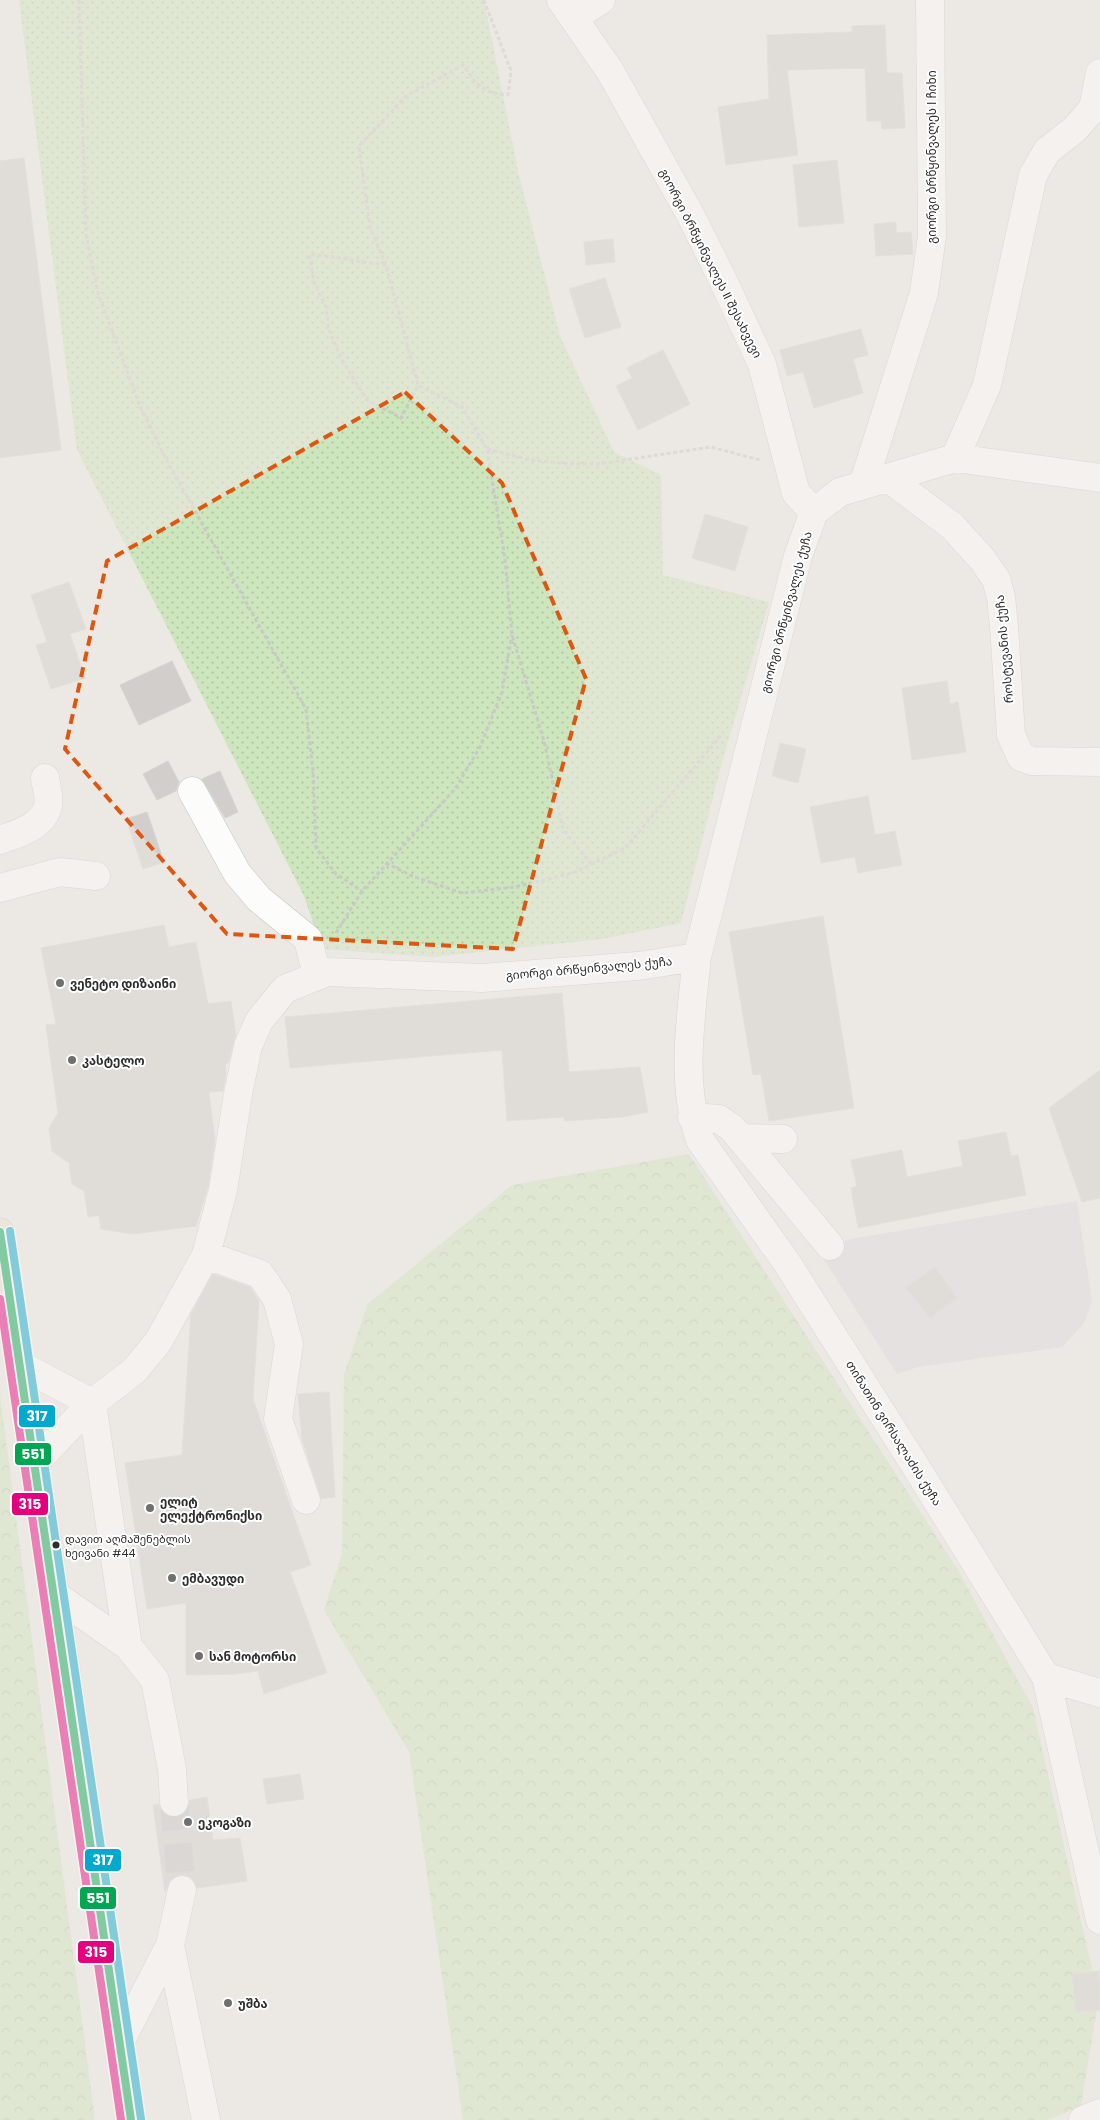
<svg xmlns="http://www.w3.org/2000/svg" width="1100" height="2120" font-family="Poppins,'Noto Sans Georgian',sans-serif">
<defs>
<pattern id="grass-dots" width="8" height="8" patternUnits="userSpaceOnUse" patternTransform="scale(1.25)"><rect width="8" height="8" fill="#cee6be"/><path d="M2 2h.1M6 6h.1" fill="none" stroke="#b1c6a4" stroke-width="1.8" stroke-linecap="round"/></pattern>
<pattern id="forest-crowns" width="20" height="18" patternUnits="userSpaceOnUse" patternTransform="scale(1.25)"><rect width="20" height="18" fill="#cee6be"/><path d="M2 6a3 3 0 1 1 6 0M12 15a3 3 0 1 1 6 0" fill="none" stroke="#b1c6a4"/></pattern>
</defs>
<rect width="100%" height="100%" fill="#ece8e4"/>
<path fill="#dcd9db" d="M1077,1201L1092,1302L1084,1323L1062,1347L918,1367L897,1374L818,1250L851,1239Z"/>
<path fill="url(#grass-dots)" d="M19,0H484L518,171L560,336L614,452L661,475L663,575L769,602L721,766L681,923L602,939L433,957L322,949L304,896L77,450Z"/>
<path fill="url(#forest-crowns)" d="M689,1154L958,1570L1033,1708L1082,1926L1099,1997L1081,2106L1048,2120H463L409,1752L324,1610L342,1553L344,1375L367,1305L512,1185Z
M0,1395L95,2120H0Z"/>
<path fill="#d1cecb" stroke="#d7d4d0" d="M885,25L887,73H902L905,128L882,129L881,121H867L865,68L787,70L798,155L726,165L718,107L769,99L767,35L852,32V26Z
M24,158L61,450L0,458V161Z
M837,160L844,223L799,227L793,165Z
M896,222V233L911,232L913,254L876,256L874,224Z
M613,239L615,262L586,265L584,242Z
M605,278L621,327L585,338L569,289Z
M861,329L868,355L853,359L863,393L814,408L803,372L787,376L780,350Z
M663,350L690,404L638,430L616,386L632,378L627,368Z
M705,514L748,527L735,571L692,558Z
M69,582L86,629L70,634L85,678L51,689L36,645L47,642L31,595Z
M172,661L191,701L139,725L120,685Z
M947,681L950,704L958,702L966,752L912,760L902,688Z
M780,743L806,749L798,783L772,776Z
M168,761L179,782L176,791L157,800L143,774Z
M220,771L238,812L225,818L202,779Z
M868,796L875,835L895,831L902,865L858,873L855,857L821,863L810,807Z
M147,812L164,862L143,869L126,819Z
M823,916L854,1108L769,1121L761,1074L753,1075L729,932Z
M164,925L169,947L196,942L208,1004L231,1001L236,1035L228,1063L225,1064L226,1073L223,1091L209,1092L215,1140L208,1187L196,1226L133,1234L101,1229L99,1215L88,1217L84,1191L72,1184L69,1163L52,1151L49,1128L58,1113L46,1025L56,1024L41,948Z
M562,993L569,1072L640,1067L648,1112L623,1117L564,1121V1117L507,1121L502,1050L290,1068L285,1017Z
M1100,1070V1198L1082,1202L1049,1108Z
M1006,1132L1011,1156L1018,1155L1026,1195L858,1228L851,1188L857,1186L851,1160L902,1150L907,1177L963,1166L958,1141Z
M935,1267L957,1298L930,1318L906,1288Z
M213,1274L250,1287L259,1301L253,1399L311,1565L290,1572L327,1673L264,1694L258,1671L235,1674L186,1675V1603L147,1609L125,1463L182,1455L191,1314Z
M329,1392L335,1497L321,1499L302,1439L298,1394Z
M300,1774L304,1799L267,1804L263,1779Z
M207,1797L213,1840L240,1838L247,1881L197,1888L192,1878L185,1875H178L170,1880L165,1892L153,1805L159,1804L161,1811L167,1816L175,1818L182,1815L188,1809L190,1800Z
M1099,1971L1100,2010L1076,2012L1072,1974Z"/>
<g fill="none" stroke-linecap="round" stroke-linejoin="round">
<path stroke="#c6c3c0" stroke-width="28" stroke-dasharray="28 14" stroke-linecap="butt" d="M174,1802L182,1890"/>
<defs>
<path id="minor" d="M561,0L610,71L691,216L721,276L762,364L796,493L814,512
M573,18L601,0
M955,458L987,385L1033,175L1047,151L1075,129L1093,108L1100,73
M888,478L952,526L982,559L996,579L1001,597L1004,626L1011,735L1021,757L1032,761L1100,762
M863,485L924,293L932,236L930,0
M192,791L237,873L259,899L308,939L317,976
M0,840C17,834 43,827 48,806C50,798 46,786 45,778
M0,888L60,872L96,876
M697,957C691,1018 680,1081 700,1140L787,1263L916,1467L1046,1677L1100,1920
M692,1117L719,1119L732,1128L830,1246
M742,1138L783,1139
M206,1255L260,1274L277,1299L289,1344L278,1419L306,1500
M20,1365L92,1403
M92,1403L128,1646
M34,1464L92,1403L134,1371L158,1342L206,1255L223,1190L238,1094L248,1046L259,1021L285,989L327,972L482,978L638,966L697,957L798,556L814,512L840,492L955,458L1100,478
M55,1595L128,1646L155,1680L172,1769L174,1802
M1046,1677L1100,1693
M170,1945L206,2120
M120,2042L170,1945L182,1890
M1083,2120L1100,2113"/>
<path id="highway" d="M0,1232L55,1595L131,2120"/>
</defs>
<use href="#minor" stroke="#c5c4c5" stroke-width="29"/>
<use href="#highway" stroke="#c6c5c4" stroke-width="29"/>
<path stroke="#c9c9c8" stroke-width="3" stroke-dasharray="4 2.5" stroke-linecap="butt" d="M79,0L86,235L98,293L140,406L167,461L306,709L313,771L316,848L336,874L362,891
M484,0L511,71L508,95C481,93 478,86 463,65L406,96L359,146L370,227L386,265L418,385L462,407L487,449L505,559L512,635L544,741L563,829L591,864
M386,265C360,263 335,255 309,255L314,282L326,307L329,330L342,360L367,400L401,418L418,385
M487,449L531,460L569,464H598L711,447L760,460
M386,863L412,876L462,893L515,887L573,873L625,848L724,732
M336,933L362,891L455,789L480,747L502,692L512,635"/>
<use href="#minor" stroke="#fcfcfb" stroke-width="28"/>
<use href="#highway" stroke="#eadfd6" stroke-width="28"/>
<defs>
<path id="bus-1" d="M0,1232L131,2120"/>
<path id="bus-2" d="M0,1299L121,2120"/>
<path id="bus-3" d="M10,1231L141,2119"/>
</defs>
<use href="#bus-1" stroke="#fff" stroke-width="11"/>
<use href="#bus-2" stroke="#fff" stroke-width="11"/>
<use href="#bus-3" stroke="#fff" stroke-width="11"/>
<use href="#bus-1" stroke="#00a651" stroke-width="8"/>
<use href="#bus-2" stroke="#e5007d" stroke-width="8"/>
<use href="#bus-3" stroke="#00a9ce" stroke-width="8"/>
</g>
<path d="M0 0H1100V2120H0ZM405,392L502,483L586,679L513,949L227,934L65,749L107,561Z" fill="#ece8e4" fill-opacity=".55" fill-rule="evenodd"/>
<path fill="none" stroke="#df570e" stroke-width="4" stroke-dasharray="10 6" stroke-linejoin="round" d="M405,392L502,483L586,679L513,949L227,934L65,749L107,561Z"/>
<g fill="#706f6e" stroke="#fff" stroke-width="2">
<circle cx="60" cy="983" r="5"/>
<circle cx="72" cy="1060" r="5"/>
<circle cx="150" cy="1508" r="5"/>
<circle cx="172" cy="1578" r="5"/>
<circle cx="199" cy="1656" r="5"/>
<circle cx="188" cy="1822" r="5"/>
<circle cx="228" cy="2003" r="5"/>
</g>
<circle fill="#2e2e2e" stroke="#fff" stroke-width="2" cx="56" cy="1545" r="4.5"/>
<g text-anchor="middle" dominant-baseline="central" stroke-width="4" stroke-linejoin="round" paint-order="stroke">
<g font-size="11" fill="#2e2e2e" stroke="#fff" text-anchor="start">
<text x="65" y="1539">დავით აღმაშენებლის<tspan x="65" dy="14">ხეივანი #44</tspan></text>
</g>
<g font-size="12" fill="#2e2e2e" stroke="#fff">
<text transform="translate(931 157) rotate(-90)">გიორგი ბრწყინვალეს I ჩიხი</text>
<text transform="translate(711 263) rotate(63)">გიორგი ბრწყინვალეს II შესახვევი</text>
<text transform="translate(786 612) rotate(-75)">გიორგი ბრწყინვალეს ქუჩა</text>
<text transform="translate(1004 649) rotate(-95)">როსტევანის ქუჩა</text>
<text transform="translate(589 968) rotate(-5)">გიორგი ბრწყინვალეს ქუჩა</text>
<text transform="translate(894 1433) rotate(58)">თინათინ ვირსალაძის ქუჩა</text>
</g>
<g font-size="12" font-weight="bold" fill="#2e2e2e" stroke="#fff" text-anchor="start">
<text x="70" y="983">ვენეტო დიზაინი</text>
<text x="82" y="1060">კასტელო</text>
<text x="160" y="1501">ელიტ<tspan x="160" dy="14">ელექტრონიქსი</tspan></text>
<text x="182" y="1578">ემბავუდი</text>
<text x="209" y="1656">სან მოტორსი</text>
<text x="198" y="1822">ეკოგაზი</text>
<text x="238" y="2003">უშბა</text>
</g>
</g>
<g stroke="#fff" stroke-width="2">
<rect x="18" y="1404" width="38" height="24" rx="5" fill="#00a9ce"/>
<rect x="14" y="1442" width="38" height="24" rx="5" fill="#00a651"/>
<rect x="11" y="1492" width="38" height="24" rx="5" fill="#e5007d"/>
<rect x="84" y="1848" width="38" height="24" rx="5" fill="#00a9ce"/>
<rect x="79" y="1886" width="38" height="24" rx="5" fill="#00a651"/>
<rect x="77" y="1940" width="38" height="24" rx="5" fill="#e5007d"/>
</g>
<g font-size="14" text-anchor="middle" font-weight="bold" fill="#fff">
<text x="37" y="1421">317</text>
<text x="33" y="1459">551</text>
<text x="30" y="1509">315</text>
<text x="103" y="1865">317</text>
<text x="98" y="1903">551</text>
<text x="96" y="1957">315</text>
</g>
</svg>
